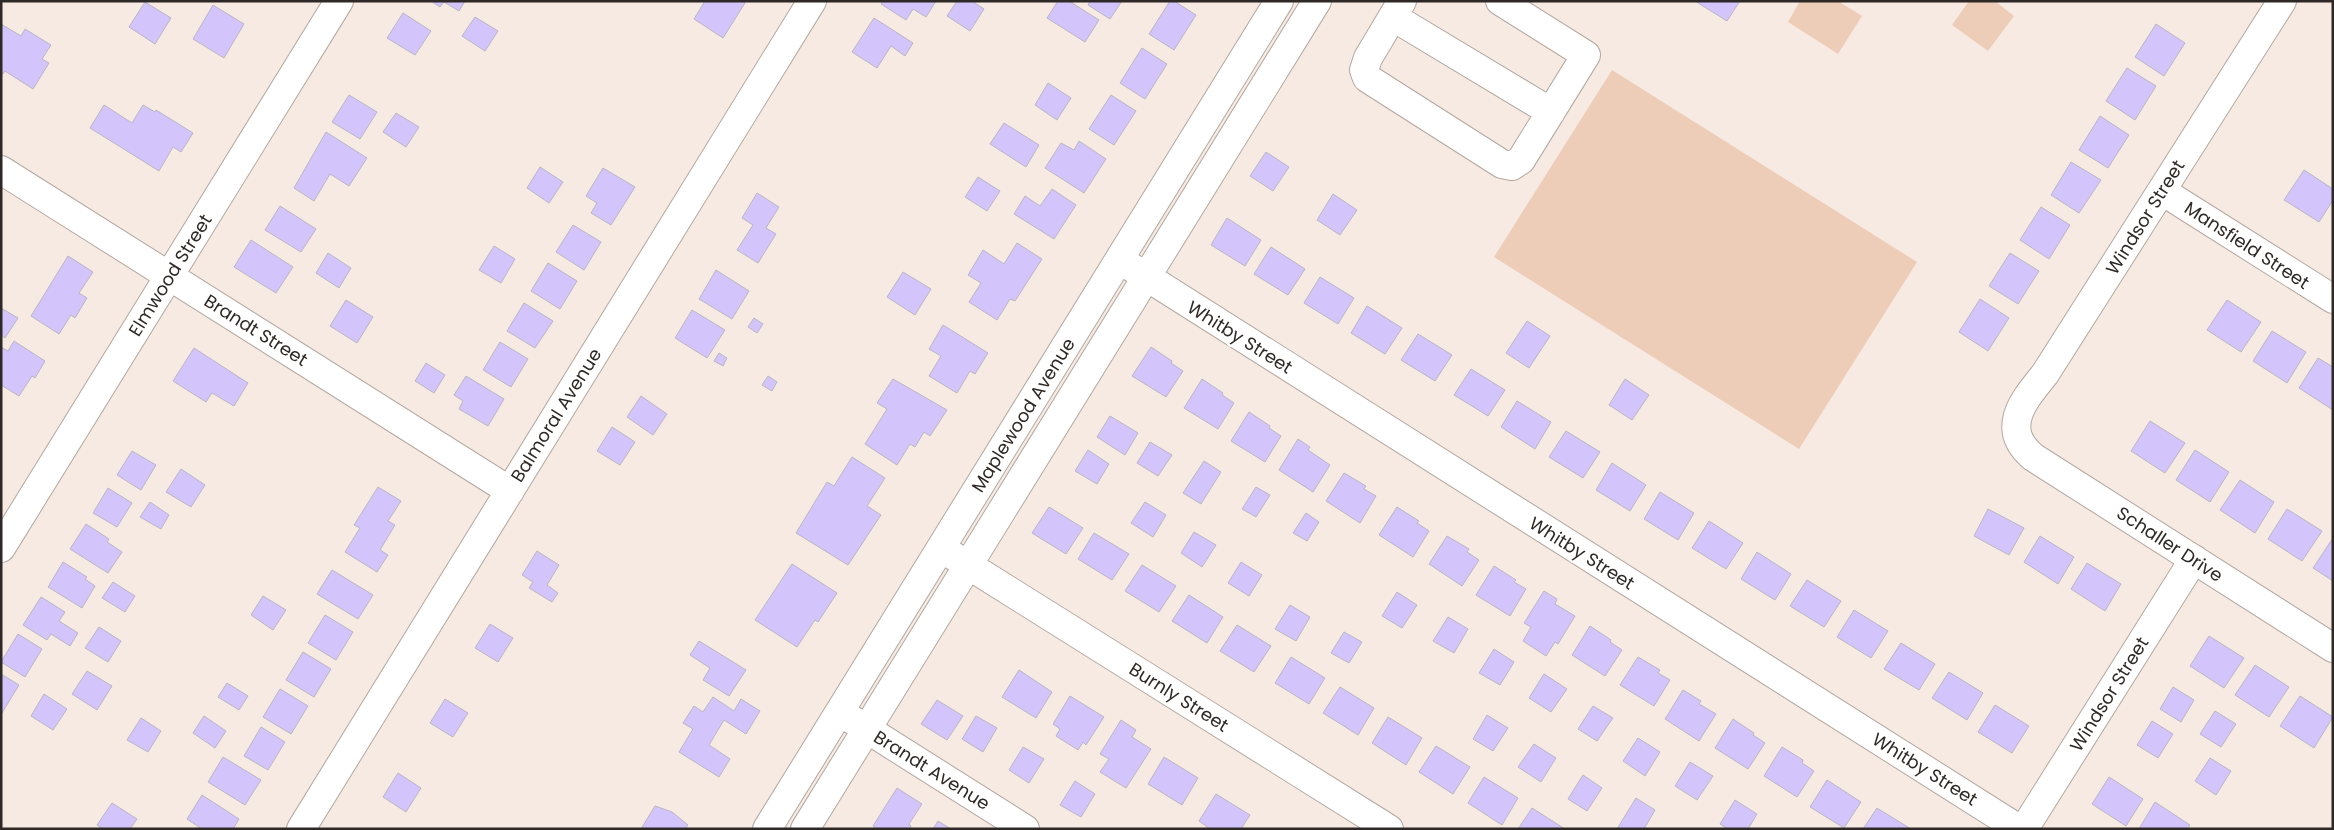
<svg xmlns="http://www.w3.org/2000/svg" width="2334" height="830" font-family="Poppins,sans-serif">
<rect width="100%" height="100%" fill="#f6eae2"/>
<path fill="#eecdb8" d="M1800,1H1838L1862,16L1838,54L1788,22Z
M1969,1H1995L2014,16L1988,51L1952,25Z
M1612,70L1917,262L1799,449L1494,257Z"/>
<path fill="#d3c5fc" stroke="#b9b6c2" d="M431,1H465L459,11L444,2L440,7Z
M705,1H742L745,3L723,38L694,19Z
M883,1H936L926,17L913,9L906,20L881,4Z
M957,1H972L984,9L970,31L947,16Z
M1058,1H1069L1099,20L1085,42L1047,18Z
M1090,1H1122L1110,19L1088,5Z
M1170,1H1174L1196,15L1174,50L1149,34Z
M1695,1H1740L1727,21Z
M145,2L171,18L155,44L129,27Z
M213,5L244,24L224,58L193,39Z
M403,13L431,31L415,55L387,38Z
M475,17L498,31L485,51L462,36Z
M874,18L913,43L905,56L891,46L877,68L852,52Z
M1,24L21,36L25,29L51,45L42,59L49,63L33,89L5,71L3,74L1,72Z
M2156,24L2185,43L2164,76L2135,57Z
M1142,48L1167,64L1145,99L1120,83Z
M2127,68L2156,86L2135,120L2106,101Z
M1048,83L1071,98L1057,120L1035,105Z
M349,95L377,112L360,139L332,122Z
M1111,95L1136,111L1114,145L1089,129Z
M104,105L132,123L143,105L155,112L156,110L193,133L181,152L173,147L159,171L90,128Z
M396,113L419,127L406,147L383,132Z
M2100,116L2129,135L2108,168L2079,150Z
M1004,123L1039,145L1026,167L990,144Z
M326,132L367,158L349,186L330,174L314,201L294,188Z
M1079,141L1106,159L1084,193L1045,168L1061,143L1074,150Z
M1266,152L1289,167L1273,191L1250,176Z
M2071,162L2101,180L2079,213L2051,195Z
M540,167L563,182L549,203L527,188Z
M603,168L635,187L611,225L591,213L597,203L586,196Z
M2304,170L2333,189V200L2319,222L2284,200Z
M978,177L1000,191L987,211L965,197Z
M1052,189L1076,205L1054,239L1014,214L1025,196L1040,206Z
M757,193L779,207L766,228L776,234L758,263L737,250L753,225L742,218Z
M1333,194L1357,210L1340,235L1317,220Z
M280,206L316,229L301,252L265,230Z
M2041,207L2070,225L2049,259L2020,240Z
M1227,218L1261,240L1245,266L1211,245Z
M573,225L601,242L584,270L556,252Z
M251,240L293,267L276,293L234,267Z
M1017,243L1042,259L1015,301L1010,299L997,320L969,302L981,283L968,275L983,250L1004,264Z
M494,246L515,259L501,283L479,270Z
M1271,247L1305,269L1288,295L1254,274Z
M328,253L351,268L339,288L316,273Z
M2010,253L2039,271L2018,304L1989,286Z
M68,256L93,272L79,293L87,298L75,318L71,315L59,334L31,316Z
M548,263L577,281L560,309L531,291Z
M716,270L749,291L732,319L699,299Z
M903,272L931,289L915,315L887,297Z
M1320,277L1354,298L1338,324L1304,303Z
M1980,299L2009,318L1988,351L1959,332Z
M346,300L373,317L357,343L330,326Z
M2227,300L2261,322L2241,352L2207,330Z
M524,303L553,321L535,348L507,331Z
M1367,306L1402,328L1385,354L1351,333Z
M1,308L18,318L5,338L1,335Z
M692,310L725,330L707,358L675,338Z
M754,318L763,324L757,333L748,327Z
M1527,321L1550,336L1529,368L1506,353Z
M943,325L988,353L975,374L970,371L957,393L929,376L941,356L929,349Z
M2272,331L2306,352L2287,383L2253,361Z
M1418,334L1452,355L1435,381L1401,360Z
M14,341L45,361L35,378L32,376L19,396L1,385V347L8,351Z
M500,342L528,359L511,387L483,370Z
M1151,347L1172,361L1171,363L1183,371L1166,397L1132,376Z
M194,348L248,383L234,406L212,393L206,402L173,381Z
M719,353L727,358L723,366L714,361Z
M2318,358L2333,367V410L2299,388Z
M426,363L445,375L434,393L415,381Z
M1471,369L1505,390L1488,416L1454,395Z
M466,376L504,399L488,426L459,409L463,401L454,395Z
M768,376L777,382L772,391L762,385Z
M893,379L947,410L930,436L924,432L915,447L910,444L897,465L865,444L887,409L877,403Z
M1202,379L1223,393L1222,395L1234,403L1218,429L1184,408Z
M1625,379L1649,395L1632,420L1609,405Z
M641,396L667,414L653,435L627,417Z
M1517,401L1551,422L1535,449L1501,427Z
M1249,412L1270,426L1269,428L1281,436L1265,462L1231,441Z
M1110,416L1138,433L1125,455L1097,437Z
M2150,421L2185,443L2165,473L2131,451Z
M612,427L635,442L620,465L597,451Z
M1566,431L1600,452L1583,478L1549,457Z
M1298,439L1310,447L1308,450L1330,465L1313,492L1279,470Z
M1150,442L1172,455L1158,476L1137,463Z
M1088,450L1109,464L1097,484L1075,471Z
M2195,450L2229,472L2210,502L2176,480Z
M132,451L156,465L141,490L117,475Z
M852,457L885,478L867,506L881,515L848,565L796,533L827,482L834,486Z
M1204,461L1221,472L1201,504L1183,493Z
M1612,463L1646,485L1630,511L1596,490Z
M181,469L205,485L191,507L166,492Z
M1344,473L1366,486L1364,489L1376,496L1360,523L1326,501Z
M2240,480L2274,502L2255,533L2220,510Z
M378,487L401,501L388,521L395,525L380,550L388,555L377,572L345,552L360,528L354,525Z
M1256,487L1270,495L1256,517L1242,509Z
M108,488L132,503L117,527L93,513Z
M1660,492L1694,513L1678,540L1644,519Z
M150,502L169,515L161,529L140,517Z
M1145,502L1166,515L1153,537L1131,523Z
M1049,507L1083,528L1066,554L1032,533Z
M1397,507L1419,521L1417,523L1429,531L1413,557L1379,535Z
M1988,509L2024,528L2009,555L1974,536Z
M2287,509L2322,531L2302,561L2268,539Z
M1306,513L1319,522L1307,541L1293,533Z
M1709,521L1743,543L1726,569L1692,548Z
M86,524L109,539L107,542L122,552L108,573L70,549Z
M1194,532L1216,545L1202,567L1181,553Z
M1094,533L1129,554L1112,580L1078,559Z
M1447,536L1469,549L1467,552L1479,560L1462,586L1429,564Z
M2040,536L2074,557L2058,584L2024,562Z
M2333,538V581L2313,568Z
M537,551L559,565L547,585L558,593L552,602L529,588L533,582L522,575Z
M1757,552L1791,574L1775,600L1741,579Z
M63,562L87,577L85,579L95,586L82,608L48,587Z
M1241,562L1262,575L1249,596L1228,583Z
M2087,563L2121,584L2105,611L2071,589Z
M792,564L837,593L818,622L815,620L797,647L755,620Z
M1142,565L1176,586L1159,612L1125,591Z
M1494,566L1516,580L1514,582L1526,589L1510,616L1476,595Z
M332,570L373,595L358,619L317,594Z
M1807,580L1841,601L1824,627L1790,606Z
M113,582L135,596L125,612L102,598Z
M1544,591L1557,599L1555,604L1575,616L1558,644L1555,642L1546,656L1523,641L1531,627L1524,623Z
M1397,592L1417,605L1402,628L1382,616Z
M1189,595L1223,617L1207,643L1172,621Z
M263,596L286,610L273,630L251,615Z
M41,597L65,612L59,621L78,633L70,646L51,634L47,640L23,625Z
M1290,605L1310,617L1296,641L1275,629Z
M1854,610L1888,631L1871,658L1837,637Z
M325,615L353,632L336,660L308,643Z
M1448,617L1468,629L1454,653L1433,641Z
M490,624L513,638L498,662L475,648Z
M1237,625L1271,646L1254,672L1220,651Z
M1590,626L1611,640L1610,642L1622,650L1605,676L1572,655Z
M99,627L121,641L108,662L85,648Z
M1344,632L1362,642L1349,663L1331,653Z
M18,634L42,649L25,677L1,662Z
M2209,636L2244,658L2224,688L2190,666Z
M699,641L746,670L729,696L703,680L710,668L690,655Z
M1901,643L1935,664L1919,690L1884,669Z
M1494,649L1514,662L1500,685L1479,673Z
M303,652L331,669L314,697L286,680Z
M1291,657L1325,678L1309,704L1275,683Z
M1638,657L1660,670L1658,673L1670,680L1654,706L1620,685Z
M2255,665L2289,687L2269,717L2235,695Z
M1019,670L1052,692L1036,718L1002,697Z
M87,671L112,686L97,710L72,694Z
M1949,672L1983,693L1967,720L1932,698Z
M1,674L19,685L2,713H1Z
M1544,674L1567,689L1551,712L1529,698Z
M227,683L248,696L239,710L218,697Z
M1340,687L1374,708L1358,735L1323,713Z
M2173,687L2194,700L2181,722L2160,709Z
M280,689L308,706L291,734L263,717Z
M1683,690L1701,701L1699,704L1716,714L1699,741L1665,719Z
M44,694L67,709L53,730L31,716Z
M1070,696L1104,717L1086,745L1083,742L1078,750L1056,736L1060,729L1053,724Z
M2300,696L2333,717L2314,748L2280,726Z
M713,697L734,711L741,699L760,711L746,734L724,720L709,745L730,759L719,777L679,752L693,729L683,723L694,706L703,712Z
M445,699L468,713L453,737L430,723Z
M937,700L963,716L947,740L921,724Z
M1995,705L2029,726L2012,753L1978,732Z
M1593,706L1613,718L1597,741L1578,729Z
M2215,711L2236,724L2221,747L2200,734Z
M1487,715L1508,728L1493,751L1473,739Z
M204,716L226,731L215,748L193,733Z
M976,716L997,728L983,752L962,739Z
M1388,717L1422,738L1406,765L1372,743Z
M141,718L161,731L148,752L127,740Z
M1733,719L1754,733L1753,735L1765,743L1748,769L1715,748Z
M1121,720L1136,730L1132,737L1151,749L1126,788L1100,772L1109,759L1100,754Z
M2152,721L2173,734L2158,758L2137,745Z
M261,727L285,742L268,770L244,756Z
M1638,738L1660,752L1645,776L1623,761Z
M1534,744L1556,758L1541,782L1518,767Z
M1436,746L1470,767L1453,794L1419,772Z
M1023,747L1044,759L1029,783L1009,770Z
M1782,747L1803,760L1802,763L1814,771L1797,797L1764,776Z
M223,757L261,780L245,805L208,782Z
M1164,757L1198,778L1182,805L1148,784Z
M2210,758L2231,771L2216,795L2195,781Z
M1690,762L1713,776L1697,800L1675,786Z
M398,773L421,788L406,812L383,797Z
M1583,775L1602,788L1587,811L1568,799Z
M1484,777L1518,798L1502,825L1468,803Z
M2109,777L2143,799L2126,826L2092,804Z
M1827,780L1861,802L1844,828L1810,807Z
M1075,781L1095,794L1081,817L1060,805Z
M897,788L922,804L909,824L911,826L909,829H877L873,826Z
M1216,794L1250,815L1241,829H1210L1199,821Z
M202,795L239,819L233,829H202L187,819Z
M1636,798L1655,810L1644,829H1617Z
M1735,800L1757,814L1748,829H1728L1720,824Z
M2155,802L2190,825L2187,829H2139Z
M112,803L137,819L130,829H103L97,825Z
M655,806L672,812L688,825L685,829H641Z
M1532,808L1565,829H1518Z
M1877,808L1911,829H1863Z
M938,821L951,829H933Z"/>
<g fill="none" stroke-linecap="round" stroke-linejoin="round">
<defs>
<path id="minor" d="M1402,1L1368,58L1364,70L1367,78L1502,164L1512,166L1521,160L1586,55L1500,1
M2282,1L2045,374C2024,400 1999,428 2033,457L2333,648
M1393,17L1551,112
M1,170L510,491
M2162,191L2333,299
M1120,260L2019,829
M1,548L339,1
M952,555L1389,829
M851,719L1025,829
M301,829L812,1
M767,829L1279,1
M805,829L1317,1
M2024,829L2194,559"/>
</defs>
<use href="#minor" stroke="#b3a8a0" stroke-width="30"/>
<use href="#minor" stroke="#fff" stroke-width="28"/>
</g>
<g text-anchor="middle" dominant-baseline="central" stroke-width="5" stroke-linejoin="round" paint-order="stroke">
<g font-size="18" fill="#2e2926" stroke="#fff">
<text transform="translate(2145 217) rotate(-58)">Windsor Street</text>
<text transform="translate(2247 245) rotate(33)">Mansfield Street</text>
<text transform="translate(170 275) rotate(-58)">Elmwood Street</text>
<text transform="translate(256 330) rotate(32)">Brandt Street</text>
<text transform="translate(1240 337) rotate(32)">Whitby Street</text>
<text transform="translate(556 415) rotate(-58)">Balmoral Avenue</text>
<text transform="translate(1023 415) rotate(-58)">Maplewood Avenue</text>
<text transform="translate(2170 544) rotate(33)">Schaller Drive</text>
<text transform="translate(1582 553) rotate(32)">Whitby Street</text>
<text transform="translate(2109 694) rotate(-58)">Windsor Street</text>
<text transform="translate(1179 697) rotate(32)">Burnly Street</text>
<text transform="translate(1925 769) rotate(32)">Whitby Street</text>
<text transform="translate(932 770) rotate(32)">Brandt Avenue</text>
</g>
</g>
<rect width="2334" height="830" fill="none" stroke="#2e2926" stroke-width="5"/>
</svg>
